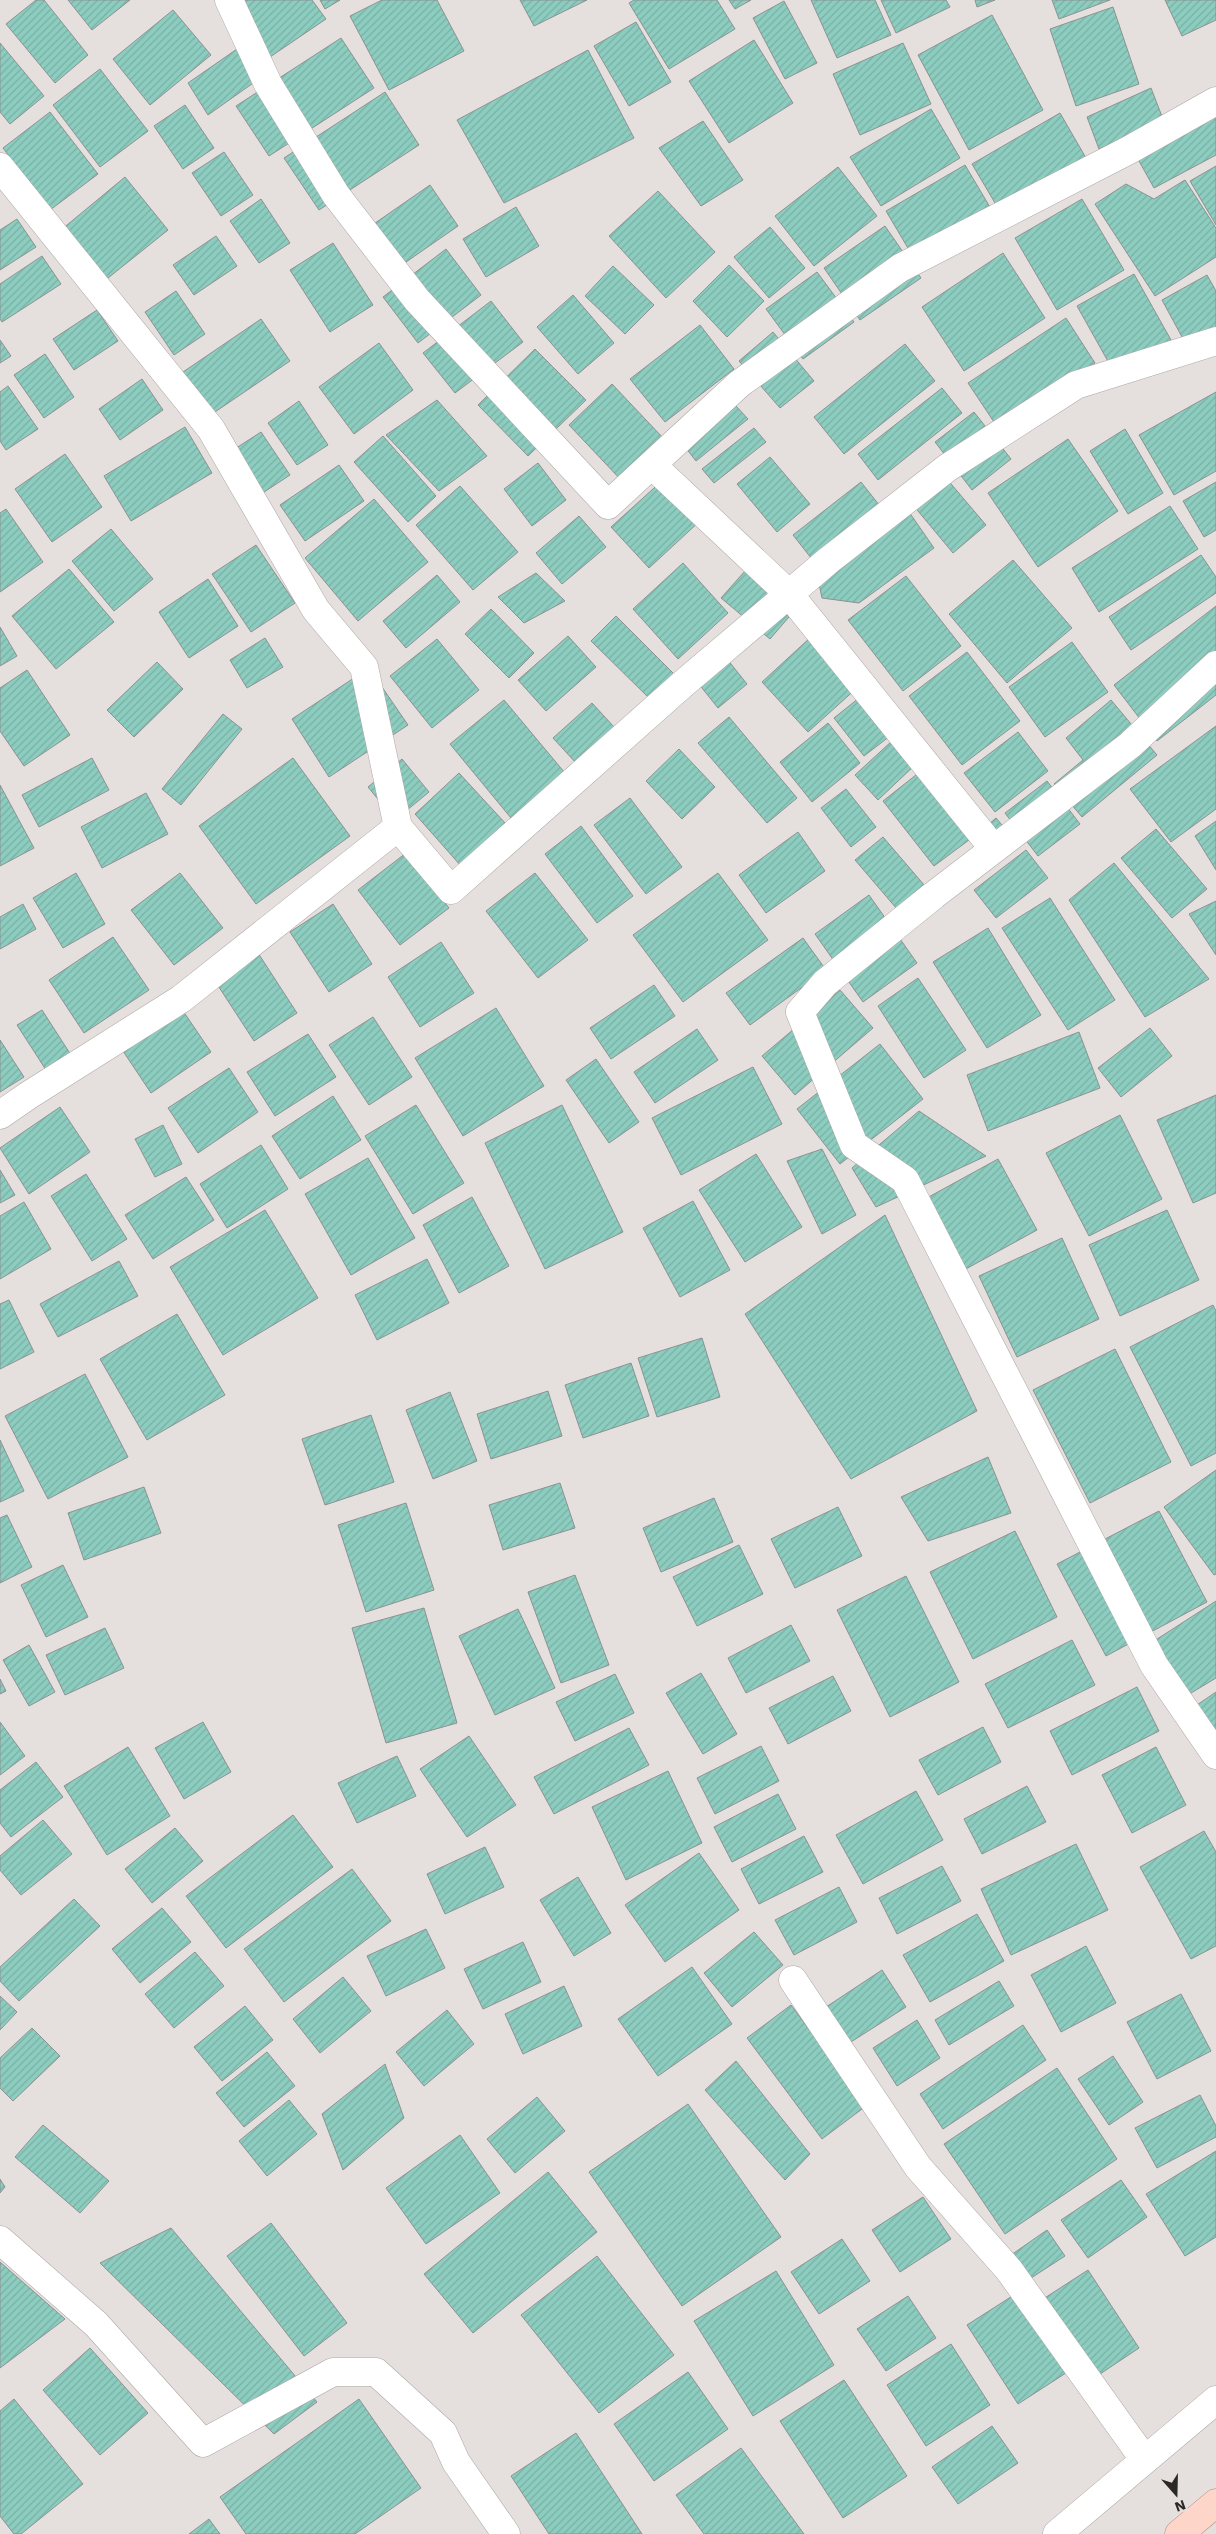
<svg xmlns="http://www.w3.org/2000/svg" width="1216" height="2534" font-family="'Work Sans',sans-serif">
<defs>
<pattern id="building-hatch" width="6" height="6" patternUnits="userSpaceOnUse" patternTransform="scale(1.25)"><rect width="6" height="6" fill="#8ccdc0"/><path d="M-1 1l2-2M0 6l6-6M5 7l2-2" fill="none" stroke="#79b0a5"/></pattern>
</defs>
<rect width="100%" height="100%" fill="#e5dfdd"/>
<path fill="url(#building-hatch)" stroke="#8c9291" d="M36,0H44L88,55L55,83L6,24Z
M68,0H130L92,30Z
M240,0H312L326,19L270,57Z
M320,0H340L325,9Z
M382,0H437L464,51L389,90L350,16Z
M520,0H587L534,26Z
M634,0H717L735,29L669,69L629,3Z
M729,0H751L735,9Z
M811,0H875L891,35L837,58Z
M881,0H946L950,7L896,33Z
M975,0H995L977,7Z
M1052,0H1110L1059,19Z
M1165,0H1216V20L1182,36Z
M784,1L817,63L785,79L753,18Z
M1113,7L1139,84L1076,106L1050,29Z
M173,10L211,55L150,105L113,59Z
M992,15L1043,110L969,150L918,55Z
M636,22L671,82L629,106L594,46Z
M341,38L374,88L269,156L236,106Z
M754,40L793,103L729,143L689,81Z
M0,43L44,96L10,124L0,112Z
M903,43L931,104L860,135L833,74Z
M237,49L256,81L208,115L188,83Z
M588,50L634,138L504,203L457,120Z
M100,69L148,131L100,167L53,105Z
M1151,88L1163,119L1099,149L1087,117Z
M385,92L419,145L319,210L284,158Z
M185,105L214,148L183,169L154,126Z
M1216,108V155L1154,188L1134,152Z
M931,109L960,158L881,206L850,157Z
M50,112L98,174L50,210L3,148Z
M1060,113L1086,158L998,208L972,164Z
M703,121L743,180L701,206L659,148Z
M224,152L253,195L221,216L192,173Z
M965,165L1000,224L921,270L886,211Z
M1216,166V225L1190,181Z
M838,167L877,216L814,266L775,216Z
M125,177L168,230L103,282L61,230Z
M1185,180L1216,228V257L1155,296L1095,204L1126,184L1154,199Z
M430,185L458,226L383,278L355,237Z
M658,191L715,252L666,298L609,236Z
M261,199L290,243L259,263L230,221Z
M1082,199L1124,270L1057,310L1015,238Z
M516,207L539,246L486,277L463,239Z
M17,219L36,247L0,270V230Z
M885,226L921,278L860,320L824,268Z
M770,227L805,268L769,298L734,257Z
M216,236L237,266L194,295L173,265Z
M333,243L373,305L330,332L290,270Z
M446,249L481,295L418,343L383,297Z
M1003,253L1045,318L964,371L922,307Z
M42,256L61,284L2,322L0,319V284Z
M729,265L764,301L727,337L693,301Z
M613,266L654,305L625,334L585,296Z
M817,272L854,322L803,359L766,309Z
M1134,274L1171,340L1114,372L1077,306Z
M1207,275L1216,291V333L1188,348L1162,300Z
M176,291L205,334L174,355L145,312Z
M573,295L614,343L578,374L537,327Z
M491,301L523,342L455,393L423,353Z
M97,310L118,341L74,370L53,339Z
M1066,318L1095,363L998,428L968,383Z
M261,319L290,361L212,414L183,372Z
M700,325L734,369L665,422L630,379Z
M773,332L814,381L780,408L739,361Z
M0,340L11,356L0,363Z
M379,343L413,390L354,434L319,387Z
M905,344L935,381L844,454L814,417Z
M535,349L586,400L528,456L478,405Z
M45,354L74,397L44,418L14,375Z
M142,379L163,410L120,440L99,409Z
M612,384L665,440L622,481L569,425Z
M8,386L38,429L6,450L0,441V392Z
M942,388L962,413L878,480L858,454Z
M1216,392V471L1174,495L1139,435Z
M437,400L487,456L439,491L386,435Z
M299,401L328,445L297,465L268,423Z
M736,406L748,419L696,461L685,447Z
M974,412L1011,459L972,490L935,442Z
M185,427L212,473L131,521L104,476Z
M754,428L766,442L714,483L702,469Z
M1125,429L1163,493L1128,514L1090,451Z
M261,432L290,475L258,496L230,452Z
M383,436L436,496L408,522L354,462Z
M1068,439L1118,511L1038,567L988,493Z
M65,454L102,507L52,542L15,489Z
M770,457L810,504L777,532L737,484Z
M538,463L566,500L532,526L504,489Z
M339,465L364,501L305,541L280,505Z
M946,478L986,525L953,553L913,505Z
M664,479L701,520L649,568L611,527Z
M861,482L883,510L815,563L793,535Z
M1216,482V530L1204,537L1183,501Z
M460,486L518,552L473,590L416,525Z
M374,499L428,562L358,621L305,558Z
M1170,506L1198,549L1099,612L1072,568Z
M6,509L43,562L0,592V513Z
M909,512L934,548L859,603L822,598L818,579Z
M579,516L606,547L562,584L536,553Z
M111,529L153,579L114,611L72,561Z
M256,545L295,603L251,632L212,574Z
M1201,555L1216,577V593L1131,650L1109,617Z
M1013,560L1072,628L1007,683L949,614Z
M753,562L801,603L770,639L721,598Z
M683,563L728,613L678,659L633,609Z
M69,569L114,622L56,669L12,616Z
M536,573L565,601L524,623L498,597Z
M437,575L460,602L406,648L383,621Z
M906,576L961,646L903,691L848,620Z
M208,579L238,626L189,658L159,612Z
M1216,606V695L1157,741L1114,685Z
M491,609L534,653L509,678L465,634Z
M616,616L674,674L649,698L591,641Z
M0,627L17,656L0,666Z
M568,636L596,667L546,711L518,680Z
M812,636L858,687L808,732L762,682Z
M265,638L283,667L247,688L230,660Z
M437,639L479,690L432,728L390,676Z
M1072,642L1108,692L1045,737L1009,687Z
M967,652L1020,721L962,765L909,696Z
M727,659L747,684L718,708L698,683Z
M157,662L183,689L134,737L107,710Z
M369,668L408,725L329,777L292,719Z
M27,670L70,735L24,766L0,731V688Z
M859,698L890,736L864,756L834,718Z
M504,700L565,773L511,818L450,744Z
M1111,700L1157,755L1082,817L1054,784L1083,760L1066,738Z
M592,703L615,728L576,763L553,738Z
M223,714L242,729L181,805L162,789Z
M729,717L797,798L767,823L698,743Z
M828,723L860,763L812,802L780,762Z
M1216,726V809L1171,842L1130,789Z
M1018,732L1048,771L995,812L964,773Z
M893,740L916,764L878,800L855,775Z
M679,749L715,787L682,819L646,781Z
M92,758L109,790L39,827L22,795Z
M293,758L350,836L256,904L199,826Z
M402,759L429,792L395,820L368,787Z
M921,771L973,837L934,866L883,801Z
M459,773L506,824L461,866L415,814Z
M1047,781L1080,824L1038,856L1005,813Z
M0,785L34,848L0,866Z
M846,789L876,827L851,847L821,808Z
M146,793L168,834L102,868L81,827Z
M630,798L682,867L646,894L594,825Z
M996,818L1008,832L982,830Z
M1216,821V870L1195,836Z
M581,826L633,896L597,923L545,854Z
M1156,829L1207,889L1172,918L1121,858Z
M798,832L825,871L766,913L739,875Z
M883,837L925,886L897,909L855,860Z
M1026,850L1048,878L996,918L974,890Z
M406,853L449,908L400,945L358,890Z
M1114,863L1209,979L1145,1017L1069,900Z
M76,873L105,924L63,948L33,898Z
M180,873L223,928L174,965L131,910Z
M535,873L588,940L538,978L486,911Z
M718,873L768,940L683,1002L633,935Z
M869,895L917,963L863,1002L815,934Z
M1050,898L1115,1000L1068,1030L1002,928Z
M1216,901V955L1189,914Z
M23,904L36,929L0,949V917Z
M333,904L372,964L329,992L290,932Z
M988,928L1041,1015L987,1048L933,962Z
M113,937L149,990L84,1033L49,980Z
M803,938L826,970L750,1025L726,993Z
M441,942L474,993L420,1027L388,977Z
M258,953L297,1013L254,1041L215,981Z
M918,978L966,1050L924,1078L878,1006Z
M654,985L675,1016L611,1059L590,1028Z
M840,990L873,1028L795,1095L762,1056Z
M181,1008L211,1052L151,1093L121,1048Z
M496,1008L544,1086L463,1136L415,1058Z
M42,1010L71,1055L46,1070L17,1025Z
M373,1017L412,1077L369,1105L329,1045Z
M1150,1028L1172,1056L1121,1097L1098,1068Z
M697,1029L718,1060L655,1103L634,1072Z
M1079,1032L1100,1088L988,1131L967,1075Z
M308,1034L336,1077L275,1116L247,1072Z
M0,1040L24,1077L0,1092Z
M880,1044L923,1099L840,1164L797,1109Z
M596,1059L639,1122L609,1143L566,1080Z
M753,1067L782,1124L681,1175L652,1118Z
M229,1068L258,1112L198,1153L168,1108Z
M1216,1095V1193L1193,1203L1157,1120Z
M333,1096L361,1140L300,1179L272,1136Z
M416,1105L464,1183L413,1214L365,1136Z
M562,1105L623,1232L545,1269L485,1143Z
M60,1107L90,1152L29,1194L0,1148Z
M919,1111L986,1156L876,1207L852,1168Z
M1120,1115L1162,1199L1089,1236L1046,1153Z
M163,1125L182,1164L155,1177L135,1139Z
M261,1145L288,1189L227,1228L200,1184Z
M822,1149L856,1215L822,1234L787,1161Z
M756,1154L802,1227L745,1262L699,1190Z
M368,1158L415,1238L351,1275L305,1194Z
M998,1159L1037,1230L964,1270L925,1199Z
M0,1170L15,1195L0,1203Z
M86,1174L127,1239L92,1261L51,1196Z
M186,1177L214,1220L153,1259L125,1215Z
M472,1197L509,1266L459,1293L423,1225Z
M693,1201L730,1270L680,1297L643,1228Z
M24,1202L51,1249L0,1279V1216Z
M265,1210L318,1298L223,1355L170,1267Z
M1167,1210L1199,1280L1120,1316L1089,1245Z
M885,1215L977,1411L851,1479L745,1314Z
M1062,1238L1099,1319L1017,1357L979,1276Z
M427,1259L449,1303L377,1340L355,1295Z
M119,1261L138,1296L58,1337L40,1304Z
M9,1300L34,1352L0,1369V1304Z
M1213,1305L1216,1311V1453L1191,1466L1130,1347Z
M177,1314L225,1395L147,1440L100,1359Z
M702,1338L720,1397L657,1417L638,1358Z
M1115,1349L1171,1462L1090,1503L1033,1390Z
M631,1363L649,1416L583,1438L565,1385Z
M85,1374L128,1457L48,1499L5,1416Z
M548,1391L562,1436L491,1459L477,1414Z
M450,1392L477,1461L433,1479L406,1410Z
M371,1415L394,1482L325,1505L302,1439Z
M0,1440L24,1491L0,1502Z
M988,1457L1011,1513L928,1541L901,1497Z
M1216,1470V1574L1214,1575L1164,1507Z
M560,1483L575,1528L503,1550L489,1505Z
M144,1487L161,1533L84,1560L68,1513Z
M714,1498L733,1542L661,1572L643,1528Z
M406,1503L434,1590L366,1612L338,1525Z
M838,1507L862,1556L795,1588L771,1539Z
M1159,1511L1207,1602L1106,1656L1057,1564Z
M7,1515L32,1567L0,1583V1518Z
M1015,1531L1057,1617L973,1659L930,1572Z
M739,1545L763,1594L697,1626L673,1577Z
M63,1565L88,1617L46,1637L21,1585Z
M575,1575L609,1665L561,1683L528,1592Z
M906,1576L959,1682L890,1717L837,1610Z
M1216,1601V1678L1186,1696L1151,1643Z
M424,1608L457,1723L386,1743L352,1628Z
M518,1609L555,1688L495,1715L459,1636Z
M791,1625L810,1661L746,1693L728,1658Z
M105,1628L124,1668L65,1695L46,1655Z
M1072,1640L1095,1685L1008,1728L985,1684Z
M29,1645L55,1692L29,1706L3,1660Z
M701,1673L737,1734L703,1754L666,1693Z
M615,1674L634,1713L575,1741L556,1702Z
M833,1676L851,1711L788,1744L769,1708Z
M0,1679L6,1691L0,1694Z
M1137,1687L1159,1731L1072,1775L1050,1731Z
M1216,1692V1739L1194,1707Z
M0,1722L25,1756L0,1775Z
M203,1722L231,1772L184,1799L155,1748Z
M983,1727L1001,1762L938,1795L919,1760Z
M629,1728L649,1765L554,1814L534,1777Z
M469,1736L516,1805L467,1837L420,1769Z
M761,1746L779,1781L715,1814L697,1778Z
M128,1747L170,1816L107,1855L64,1786Z
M1156,1747L1186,1805L1132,1833L1102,1775Z
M397,1756L416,1796L357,1823L338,1783Z
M36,1762L63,1797L11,1837L0,1823V1790Z
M668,1771L702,1843L626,1880L592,1807Z
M1027,1786L1046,1822L982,1854L964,1819Z
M916,1791L943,1840L863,1884L836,1835Z
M778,1794L796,1829L732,1862L714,1827Z
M293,1815L333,1867L226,1948L186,1896Z
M43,1820L72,1854L21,1895L0,1870V1856Z
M175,1828L203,1861L152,1903L125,1869Z
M1204,1831L1216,1852V1946L1191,1959L1140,1867Z
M804,1836L823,1872L759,1904L741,1869Z
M1076,1844L1108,1910L1011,1955L981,1889Z
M485,1847L504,1887L445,1914L427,1874Z
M699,1853L739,1910L665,1962L625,1905Z
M942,1866L961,1901L897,1934L879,1898Z
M352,1869L391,1921L284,2002L244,1949Z
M578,1877L611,1933L574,1956L540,1900Z
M839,1887L857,1922L794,1955L775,1920Z
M74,1899L100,1926L19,2001L0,1981V1967Z
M162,1908L191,1942L140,1983L112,1949Z
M977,1914L1004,1961L930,2002L903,1955Z
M426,1929L445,1968L386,1996L367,1956Z
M754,1932L783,1965L732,2007L704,1973Z
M523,1942L541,1982L483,2009L464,1969Z
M1086,1946L1116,2003L1061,2032L1031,1975Z
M195,1952L224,1986L174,2028L145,1994Z
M692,1967L732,2024L658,2076L618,2019Z
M882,1970L906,2007L843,2047L820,2011Z
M343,1977L371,2011L320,2053L293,2019Z
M999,1981L1014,2006L949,2045L935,2020Z
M564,1986L582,2026L523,2054L505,2014Z
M1181,1994L1211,2051L1157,2079L1127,2022Z
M0,1996L17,2012L0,2030Z
M791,2005L866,2106L822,2139L747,2038Z
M245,2006L273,2040L222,2081L194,2047Z
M447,2010L474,2044L424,2086L396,2052Z
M917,2020L940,2058L897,2086L873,2048Z
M1023,2025L1046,2060L943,2129L920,2094Z
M32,2028L60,2056L13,2101L0,2088V2058Z
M267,2052L295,2086L244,2127L216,2093Z
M1113,2056L1143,2102L1109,2125L1078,2079Z
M736,2061L810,2154L785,2180L705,2090Z
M385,2064L404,2118L343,2170L322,2114Z
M1057,2068L1117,2159L1005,2234L944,2144Z
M1200,2095L1216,2126V2137L1157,2168L1135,2128Z
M537,2097L565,2131L515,2173L487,2139Z
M289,2100L317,2134L267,2176L239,2141Z
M688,2104L781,2237L682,2306L589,2172Z
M43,2125L109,2181L80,2213L15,2157Z
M460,2135L500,2193L426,2244L386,2188Z
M1216,2151V2237L1185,2256L1146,2194Z
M548,2172L597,2232L473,2333L424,2274Z
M0,2179L5,2187L0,2193Z
M1121,2180L1147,2217L1088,2258L1061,2220Z
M923,2197L951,2239L900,2272L872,2230Z
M271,2223L347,2323L304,2356L227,2256Z
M171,2228L317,2402L274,2434L100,2263Z
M1047,2230L1065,2256L1028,2280L1011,2255Z
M842,2239L870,2281L819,2314L791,2272Z
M597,2256L674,2355L599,2413L521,2315Z
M0,2262L65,2319L0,2368Z
M1088,2270L1139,2348L1088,2382L1037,2303Z
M776,2271L834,2365L753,2416L694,2321Z
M1017,2293L1069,2371L1018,2404L967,2325Z
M908,2296L936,2338L886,2371L857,2329Z
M951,2344L990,2405L926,2446L887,2385Z
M90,2348L148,2413L100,2455L43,2390Z
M688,2372L728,2429L654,2481L614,2424Z
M844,2380L907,2476L843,2518L780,2421Z
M14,2399L83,2484L21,2534H14L0,2516V2411Z
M359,2399L421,2488L355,2534H246L220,2497Z
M992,2426L1018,2463L958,2504L932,2467Z
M576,2433L642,2534H549L511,2476Z
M741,2448L804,2534H704L676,2495Z
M209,2519L220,2534H189Z"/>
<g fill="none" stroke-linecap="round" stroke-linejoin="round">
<defs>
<path id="street" d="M229,0L268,84L336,195L417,300L608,505L739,384L900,268L1129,150L1216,101
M0,167L211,429L316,610L364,667L398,827L451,890L684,683L829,560L947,468L1076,385L1216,341
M652,465L789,594L994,849
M1216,665L1130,745L934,895L825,983L800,1012L854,1145L905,1180L1154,1665L1216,1755
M0,1115L29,1095L181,999L398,827
M793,1980L918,2167L1009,2270L1144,2459
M0,2240L96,2324L203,2443L333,2372H376L443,2433L456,2462L506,2534
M1057,2534L1216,2400"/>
<path id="primary" d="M1179,2534L1216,2503"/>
</defs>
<use href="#street" stroke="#ada7a5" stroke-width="29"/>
<use href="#primary" stroke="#b48679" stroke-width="29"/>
<use href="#street" stroke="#fff" stroke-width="28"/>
<use href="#primary" stroke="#fed5c9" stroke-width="28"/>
</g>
<g transform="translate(1176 2494) rotate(160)" stroke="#e5dfdd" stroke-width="4" paint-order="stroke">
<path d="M0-4L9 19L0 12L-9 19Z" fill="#2b2828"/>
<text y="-8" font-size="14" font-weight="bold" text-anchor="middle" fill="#2b2828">N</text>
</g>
</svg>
